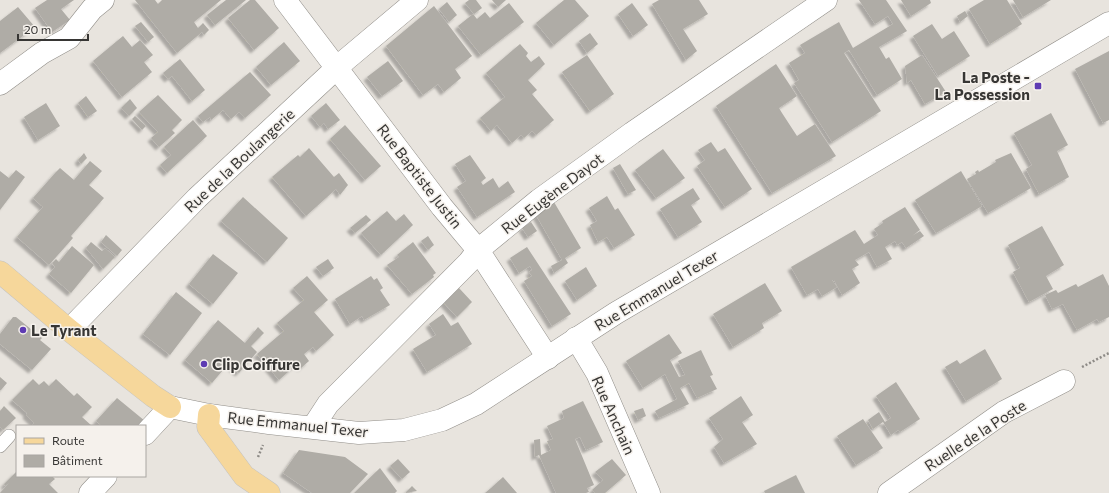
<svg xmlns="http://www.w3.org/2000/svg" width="1109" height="493" font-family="Commissioner,sans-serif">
<defs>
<filter id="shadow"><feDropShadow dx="-3.5" dy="3.5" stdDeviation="1" flood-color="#0004"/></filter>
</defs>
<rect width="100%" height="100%" fill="#e8e4de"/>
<path fill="#afaca6" filter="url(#shadow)" d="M47,0H74L61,9L70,20L52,32L35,8Z
M135,0H155L158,4L162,0H221L194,22L198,28L203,23L209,30L204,35L202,32L177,53Z
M226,0H246L215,25L207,15Z
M250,0H255L279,28L254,50L228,18Z
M469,0H476L482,8L474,14L465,3Z
M492,0H506L498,7Z
M564,0H575L589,16L554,45L536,23Z
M659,0H699L708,14L683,29L697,51L686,60L652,4Z
M859,0H886L907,31L879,47L886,59L889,57L902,79L877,95L849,50L844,53L881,111L832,142L794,83L799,80L789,63L805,53L800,45L839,22L853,48L893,24L888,16L875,24Z
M901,0H930L931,3L911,16Z
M984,0H1007L1022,24L990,44L969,9Z
M1013,0H1051L1023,17Z
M447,2L457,15L449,22L439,9Z
M509,3L524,22L481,55L458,26L473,14L477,19L485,12L490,18Z
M632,3L648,25L633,36L618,14Z
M434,6L472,56L455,69L461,78L444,92L438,84L423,95L386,46Z
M18,7L35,27L0,53V21Z
M965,11L968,16L960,22L957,16Z
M141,22L154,37L148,42L135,26Z
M932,24L942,39L954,31L970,56L938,76L913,36Z
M590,33L598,44L587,53L579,41Z
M123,36L132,47L140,40L153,55L144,62L152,72L122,97L93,61Z
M284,42L300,61L271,85L256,67Z
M520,44L528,53L526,56L531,62L539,56L545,64L528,80L537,90L532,94L554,120L536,135L532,131L524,138L521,135L512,143L497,125L491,131L480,118L505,97L486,73Z
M1109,51V120L1103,123L1075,69Z
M587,55L614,94L590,111L562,72Z
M922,55L946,92L925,104L911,80L907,83L905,66Z
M180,59L205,90L192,101L172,76L168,79L163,73Z
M388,61L403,81L382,96L367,77Z
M776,64L797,96L779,108L782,113L797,136L815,124L836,156L772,193L716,106Z
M250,72L271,95L245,118L239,112L231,119L223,110L211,120L210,117L203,122L198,116Z
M158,95L182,120L172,130L175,133L159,147L151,138L158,132L139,112Z
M86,96L97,111L88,117L78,103Z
M130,99L137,108L129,116L121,108Z
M46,103L60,126L38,140L24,117Z
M326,103L340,120L328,129L324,123L320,127L311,116Z
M1051,113L1068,145L1057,151L1069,177L1039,194L1026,169L1032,165L1014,133Z
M135,116L146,126L142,130L132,119Z
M193,120L207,136L167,173L160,165L171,155L164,147Z
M345,125L381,166L365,180L330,139Z
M711,142L718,152L725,148L752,189L725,207L697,166L705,160L698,150Z
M309,148L334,177L339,173L348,185L340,195L336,189L306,216L272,177L298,155L300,157Z
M663,149L685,178L656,198L635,170Z
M84,153L87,158L81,164L78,160Z
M1011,153L1031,188L988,213L967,179L976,174L975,172L978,170L979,172L996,162L995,160Z
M470,155L486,178L481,182L483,185L493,178L499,188L508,181L515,192L477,217L457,187L466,181L455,164Z
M90,161L102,171L89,185L104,198L71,236L73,238L49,265L17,237L43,207L33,198L56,172L60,168L74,180Z
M620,164L636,190L628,194L613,168Z
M16,170L25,177L0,210V171L9,178Z
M961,171L982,206L936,233L915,200Z
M693,188L700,199L691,205L702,222L678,237L660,209Z
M607,196L615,210L618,208L635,235L614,248L607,237L598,242L590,225L597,221L589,208Z
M243,197L288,238L267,262L221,221Z
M554,202L581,248L565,258L568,263L554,273L551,266L562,260L536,215Z
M905,207L920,230L912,236L920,231L924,236L906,248L902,242L897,245L895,241L885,247L892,259L877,267L869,252L855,260L859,265L852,269L860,283L842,295L834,280H832L837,287L822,296L818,289L807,295L791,267L855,230L864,244L878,235L874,229L883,223L882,221Z
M387,211L396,221L404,214L413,225L381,255L361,233Z
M366,215L371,220L355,233L350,228Z
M531,222L537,231L528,237L522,228Z
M1042,226L1064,265L1046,276L1053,289L1029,302L1013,272L1020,268L1008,245Z
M106,235L122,250L117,256L101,242Z
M428,236L434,245L428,250L421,241Z
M91,242L102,251L105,248L115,257L103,269L86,248Z
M413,242L436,273L433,275L434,277L412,294L387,265L399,257L397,255Z
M72,246L94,265L71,293L49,274L55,267L52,263L56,259L59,262Z
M527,247L571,314L552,326L524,281L532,276L529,272L532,270L530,266L519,273L510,258Z
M213,254L238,273L213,304L189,284Z
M328,259L334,268L323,276L316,267Z
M586,267L597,286L577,300L565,281Z
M1103,274L1109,286V317L1099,322L1097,319L1077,330L1063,304L1052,309L1045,295L1056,290L1058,293L1076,284L1078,287Z
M307,276L328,300L314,312L334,335L316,351L313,347L304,354L309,361L301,368L297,364L279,380L257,354L284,331L277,323L304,300L293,288Z
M371,276L374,280L377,278L383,288L380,290L390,305L364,320L362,316L350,324L335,299Z
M765,283L782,311L762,323L764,328L733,347L713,314Z
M459,288L472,302L457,317L443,302Z
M176,292L202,313L170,355L143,334Z
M443,314L451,326L458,322L472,344L427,372L413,349L436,335L429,324Z
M13,317H16L42,338L40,340L51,349L32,370L0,344V334Z
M218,320L245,343L258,327L264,333L251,346L257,352L239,373L228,364L212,383L185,360Z
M669,334L682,353L670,360L679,377L685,375L678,361L701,350L713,375L710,376L717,389L697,398L689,383L680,388L689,404L659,418L655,411L677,399L665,374L643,388L626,361Z
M985,349L1002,379L966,401L945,367L957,360L960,364Z
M0,377L7,383L1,390H0Z
M33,379L39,385L44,381L49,386L56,379L74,396L77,393L92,407L82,417L92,426H31L34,423L26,415L27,413L12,400Z
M896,382L920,419L900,432L898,430L891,435L883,422L873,429L868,420L879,412L885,422L891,418L876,396Z
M741,396L753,415L742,422L757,444L724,463L714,447L723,439L709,418Z
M117,398L145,421L140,426H102L96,421Z
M583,401L603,442L586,450L580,437L575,439L594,485L587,488L589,492L586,493H556L539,455L535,457L534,440L540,439L541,455L551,450L547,441L553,439L547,426L564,418L562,411Z
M4,406L16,418L3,430L0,427V411Z
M643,408L646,416L638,420L634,411Z
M863,419L883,448L856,465L837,436Z
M299,450L345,457L368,474L350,493H312L283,473Z
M398,459L410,472L402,479L390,466Z
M612,459L626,475L605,493H595L592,490L603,480L595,472Z
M380,468L397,491L395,493H354Z
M17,471V476H52L55,479L49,484L58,493H0L9,483L5,486L4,484Z
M796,475L805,493H765L764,491Z
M503,477L517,493H485L491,488Z
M412,486L417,491L405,493Z"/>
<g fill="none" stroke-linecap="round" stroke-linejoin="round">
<defs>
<path id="service" d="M0,446L9,436"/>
<path id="minor" d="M285,0L442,207L478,250L548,358
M0,84L42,53L69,38L92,9L103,0
M69,330L197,198L342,63L417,0
M576,338L597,373L649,493
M313,427L328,404L469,262L478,250L539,200L632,133L826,0
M145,434L170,407
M90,493L106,476
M889,493L1004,412L1064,381"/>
<path id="tertiary" d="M170,407L209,415L269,423L359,433L404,430L442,420L476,404L616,313L1109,23"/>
<path id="primary" d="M0,272L69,330L153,396L170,407
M209,415L208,427L244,476L269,493"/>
</defs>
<use href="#service" stroke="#918e89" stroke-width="14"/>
<use href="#minor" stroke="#918e89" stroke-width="23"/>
<use href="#tertiary" stroke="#918e89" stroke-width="23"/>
<use href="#primary" stroke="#c3c3c2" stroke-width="23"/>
<path stroke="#8d8a86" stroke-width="2.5" stroke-dasharray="2 2" stroke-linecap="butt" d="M1082,367L1109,353
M258,457L263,445"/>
<use href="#service" stroke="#fff" stroke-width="13"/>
<use href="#minor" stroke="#fff" stroke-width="22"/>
<use href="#tertiary" stroke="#fff" stroke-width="22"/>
<use href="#primary" stroke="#f6d79b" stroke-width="22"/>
</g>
<g fill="#5e3bb3" stroke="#f5f1ec" stroke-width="1.5">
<rect x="1034" y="82" width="8" height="8" rx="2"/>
<circle cx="23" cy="330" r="4"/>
<circle cx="204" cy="364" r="4"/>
</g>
<g text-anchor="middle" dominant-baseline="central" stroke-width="3" stroke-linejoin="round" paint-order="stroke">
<g font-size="15" font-weight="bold" fill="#373634" stroke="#f5f1ec" text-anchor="start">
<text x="1030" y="77" text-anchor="end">La Poste -<tspan x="1030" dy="17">La Possession</tspan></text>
<text x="31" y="330">Le Tyrant</text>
<text x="212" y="364">Clip Coiffure</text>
</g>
<g font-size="15" fill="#373634" stroke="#f5f1ec">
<text transform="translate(239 160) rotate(-43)">Rue de la Boulangerie</text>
<text transform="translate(420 176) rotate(52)">Rue Baptiste Justin</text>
<text transform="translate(552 193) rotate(-37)">Rue Eugène Dayot</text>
<text transform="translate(656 290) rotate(-31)">Rue Emmanuel Texer</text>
<text transform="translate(614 415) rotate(66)">Rue Anchain</text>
<text transform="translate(298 424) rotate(6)">Rue Emmanuel Texer</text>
<text transform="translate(975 435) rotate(-33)">Ruelle de la Poste</text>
</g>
</g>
<rect x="16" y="425" width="130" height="52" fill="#f5f1ec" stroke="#a9a6a2"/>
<rect x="24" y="438" width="20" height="6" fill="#f6d79b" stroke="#a9a6a2"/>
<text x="52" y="445" font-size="12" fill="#373634">Route</text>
<rect x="24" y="455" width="20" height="12" fill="#afaca6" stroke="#a9a6a2"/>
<text x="52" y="465" font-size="12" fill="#373634">Bâtiment</text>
<path d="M18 34v6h70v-6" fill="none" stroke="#373634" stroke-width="2"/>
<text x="24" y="34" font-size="12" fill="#373634" stroke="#f5f1ec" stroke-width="3" paint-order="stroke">20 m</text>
</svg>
